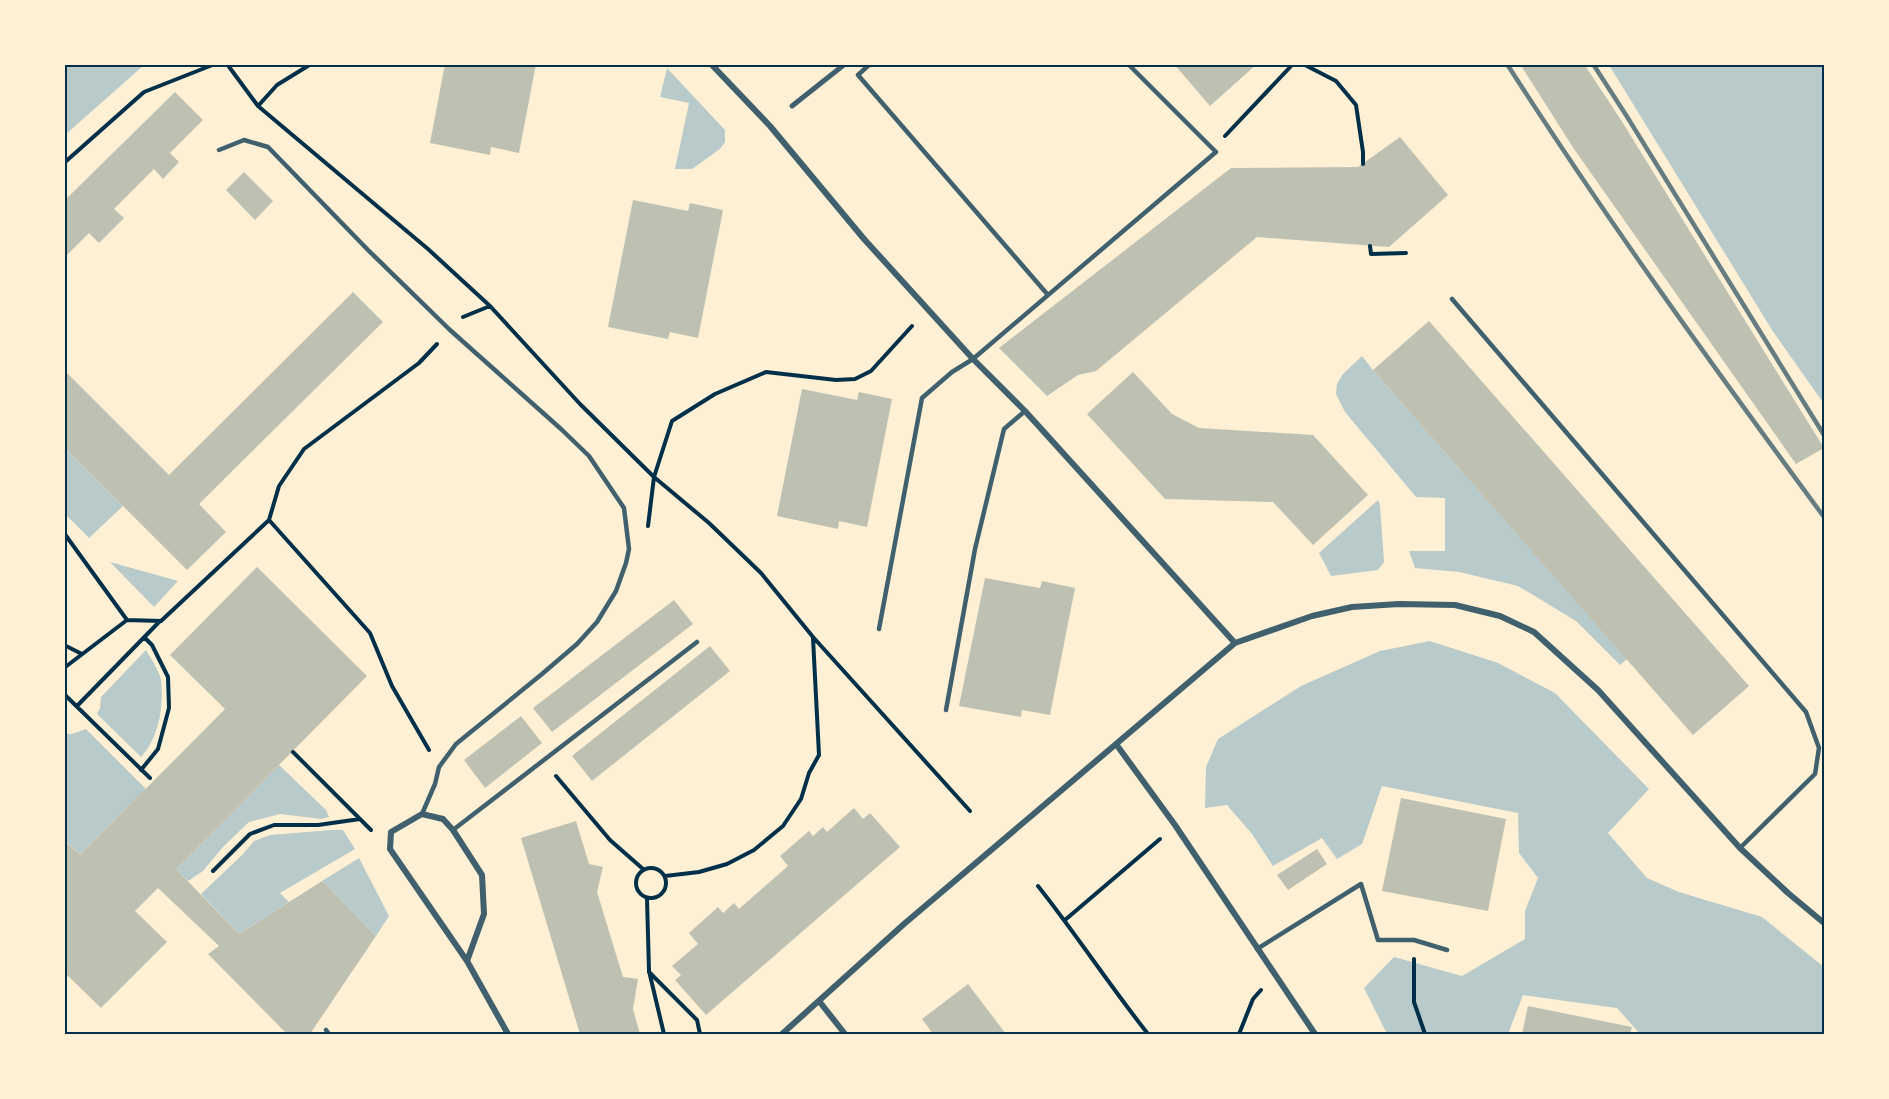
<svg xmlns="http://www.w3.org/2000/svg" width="1889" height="1099" font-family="Figtree,sans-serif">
<rect width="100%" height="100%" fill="#fdf0d5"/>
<path fill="#b9caca" d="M65,64H144V65L65,135Z
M1609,65H1824V404L1772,330Z
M667,68L725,130V142L720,149L692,169H675L689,103L660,97Z
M1362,356L1373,370L1627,659L1620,665L1576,621L1518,586L1459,572L1415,568L1409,551H1445V498L1416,497L1345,412L1336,394L1337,384L1343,374Z
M64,447L123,506L89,538L65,514Z
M1378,500L1380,505L1384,562L1378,570L1331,576L1319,553Z
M110,562L178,581L154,607Z
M1430,641L1498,663L1555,693L1649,789L1608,833L1647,878L1679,892L1762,917L1824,967V1034H1640L1617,1008L1523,995L1508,1034H1387L1364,988L1394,957L1462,976L1525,939V911L1538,878L1519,853L1518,813L1382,786L1362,844L1337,859L1322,838L1273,866L1252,834L1227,805L1205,808L1206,767L1218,739L1301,686L1380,651Z
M146,650C151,659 159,670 161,680C164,706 159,738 141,757L97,714L100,708L101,697Z
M86,729L146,789L80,855L65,840L64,733L72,734Z
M279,765L326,810L329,817L321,819L280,814L249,822L223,847L203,871L188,881L176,869Z
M332,830H343L355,849L280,893L289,902L239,934L201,894L243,854L254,841L270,835Z
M359,858L389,916L376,936L322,881Z"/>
<path fill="#bec0b2" d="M445,64H536L519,153L491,147L490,155L430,143Z
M1174,64H1257L1210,106Z
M1520,64H1584L1621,120L1824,448L1796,464L1574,149Z
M175,92L203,120L170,153L179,162L163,179L154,169L114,209L124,218L99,243L89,233L64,258V201Z
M1400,137L1448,195L1389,247L1257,237L1096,371L1078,375L1047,396L999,348L1231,168L1358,167Z
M244,172L273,201L255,220L226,190Z
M633,200L688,211L690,203L723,210L698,338L670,332L668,339L608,327Z
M353,292L383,322L199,504L226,532L187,570L64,447V370L169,475Z
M1429,321L1749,686L1693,735L1373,370Z
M1133,372L1172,414L1199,428L1313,435L1368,495L1313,545L1273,502L1165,499L1087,414Z
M802,389L857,400L859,392L892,399L867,527L839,521L838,529L777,516Z
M257,567L367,676L176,869L239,934L322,881L376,936L310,1034H287L208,954L219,946L158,888L135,911L167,942L101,1008L64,972V840L80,855L225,709L170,655Z
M985,578L1040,588L1042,581L1075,588L1050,715L1022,710L1021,717L959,706Z
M674,600L693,624L552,732L533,708Z
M710,646L730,671L592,781L572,756Z
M521,716L542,743L485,788L464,760Z
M1401,798L1506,819L1488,911L1382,891Z
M854,808L863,819L870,813L900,847L706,1015L675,980L681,975L672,966L698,944L689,933L718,907L723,913L734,903L739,909L788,866L780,856L809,831L813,836L823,827L827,832Z
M576,821L589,864L603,867L597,892L623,977L638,979L633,1009L640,1034H580L521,838Z
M1317,849L1327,864L1288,890L1277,875Z
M968,984L1006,1034H933L922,1019Z
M1528,1006L1632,1027L1630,1034H1522Z"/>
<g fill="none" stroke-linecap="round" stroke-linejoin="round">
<path stroke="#003049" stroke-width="4" d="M227,64L258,106L428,249L490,306L580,404L654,477L709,523L761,573L813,637L970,811
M1303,64L1336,81L1356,105L1363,152V164
M258,106L277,85L311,64
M1225,136L1293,64
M64,163L144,92L215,64
M1370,246L1371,254L1406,253
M463,317L490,306
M648,526L654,477L672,421L715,394L766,372L836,380L855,379L871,371L912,326
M64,533L127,620L161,621L269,520
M64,645L82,654
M64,668L127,620
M64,694L150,778
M77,706L160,621
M429,750L392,686L370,633L269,520L279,486L304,449L419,363L437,344
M293,752L371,830
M141,770L158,749L169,708L168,677L152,645L145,638
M556,776L610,840L643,869
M636 883a15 15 0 1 1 30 0a15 15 0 1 1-30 0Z
M213,871L250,834L274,825H318L360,819
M665,876L699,872L727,864L754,850L783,826L801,799L809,773L819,755L813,638
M1038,886C1076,934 1110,986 1148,1034
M647,899L649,971L664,1034
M1065,920L1160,839
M1414,959V1002L1425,1034
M649,972L697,1020L700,1034
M1239,1034L1253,999L1261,990"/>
<path stroke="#3f606c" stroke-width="4.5" d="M870,64L858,75L1048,295
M219,150L244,140L268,147L368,250L450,330L561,429L589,456L624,508L629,549L626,563L616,591L597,622L577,644L542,674L456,744L439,767L435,784L422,814
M1452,299L1806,712L1819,748L1815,774L1740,848
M879,629L922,398L952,372L973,359L1216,152L1128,64
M946,710L975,549L1004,429L1025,411
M453,830L697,642
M1257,949L1361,884L1378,940H1414L1447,950
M326,1030L329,1034"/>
<path stroke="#3f606c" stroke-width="5" d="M792,106L845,64"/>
<path stroke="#3f606c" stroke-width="6" d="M711,64L770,126L864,239L973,359L1025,411L1235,643
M1116,744L1175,825L1315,1034
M467,961L484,914L482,875L453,830L443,819L422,814L391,832L390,849L467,961L508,1034
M819,1001L845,1034
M782,1034L904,924L1235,643L1312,616L1352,607L1399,604L1455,605L1500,616L1534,632L1598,690L1740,848L1788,893L1824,923"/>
<path stroke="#657d81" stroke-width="4.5" d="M1507,64C1606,219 1715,369 1824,517
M1593,64L1626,115L1824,435"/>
</g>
<rect width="1889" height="1099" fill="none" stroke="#fdf0d5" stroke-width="132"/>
<rect x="66" y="66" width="1757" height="967" fill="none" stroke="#003049" stroke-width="2"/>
</svg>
